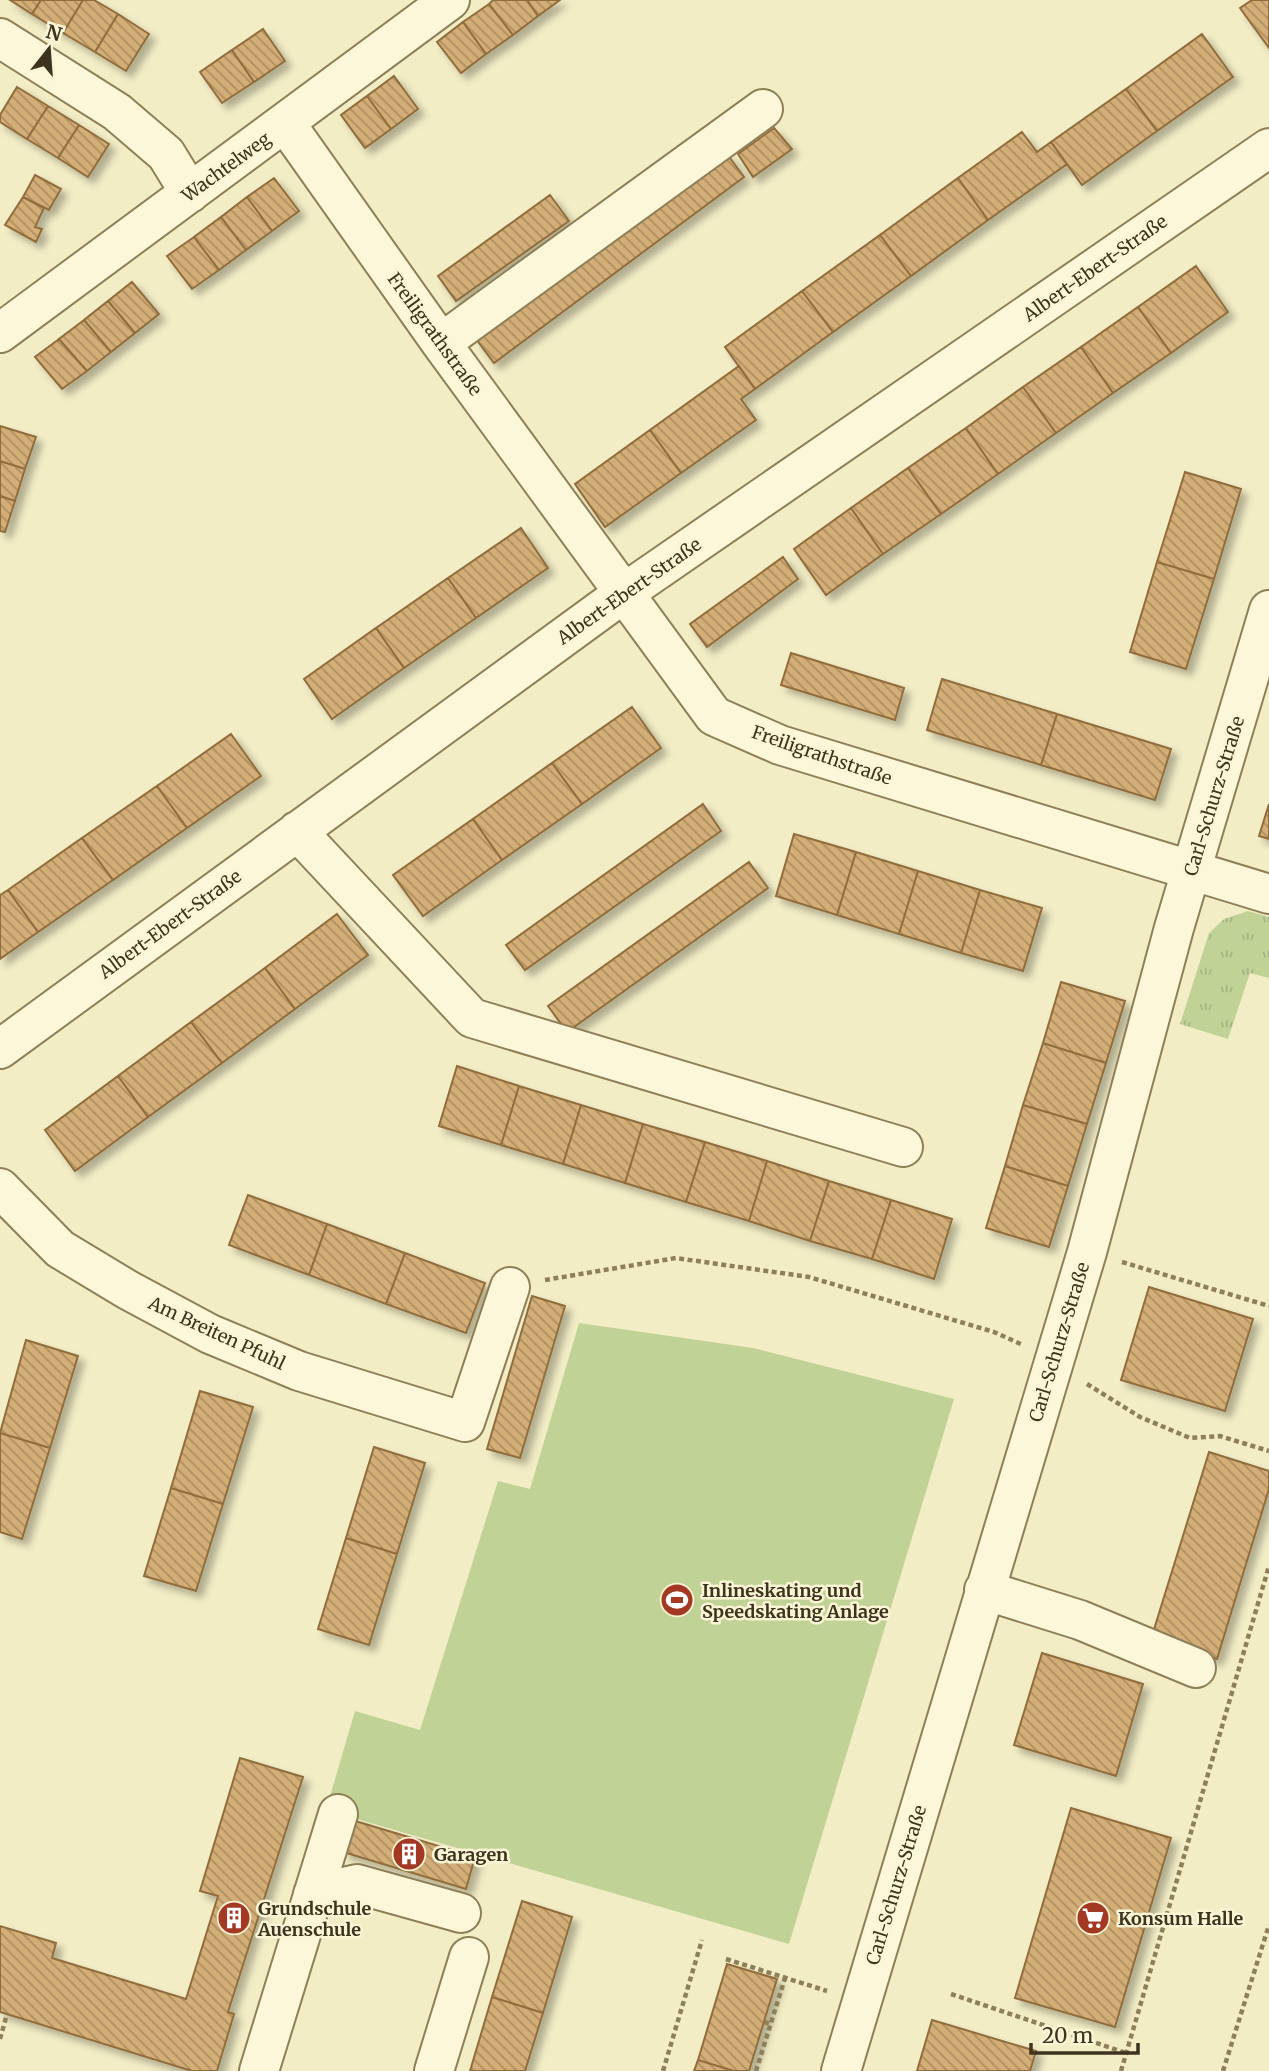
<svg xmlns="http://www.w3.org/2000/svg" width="1269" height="2071" font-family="Merriweather,serif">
<defs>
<pattern id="grass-tufts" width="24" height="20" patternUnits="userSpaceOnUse" patternTransform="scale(1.75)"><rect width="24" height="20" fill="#c1d297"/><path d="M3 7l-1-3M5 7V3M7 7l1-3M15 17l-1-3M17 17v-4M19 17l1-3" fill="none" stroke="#a7b582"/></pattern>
<pattern id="building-back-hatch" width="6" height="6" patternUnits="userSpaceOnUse" patternTransform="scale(1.75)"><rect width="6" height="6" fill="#d4ae77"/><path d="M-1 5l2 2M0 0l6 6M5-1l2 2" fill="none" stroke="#ad8e61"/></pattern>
<filter id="shadow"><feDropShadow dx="6" dy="6" stdDeviation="3.5" flood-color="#0004"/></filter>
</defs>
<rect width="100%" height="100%" fill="#f2edc5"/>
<path fill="url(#grass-tufts)" d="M1248,911L1269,917V978L1250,973L1228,1039L1180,1024L1209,933L1224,919Z"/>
<path fill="#c1d297" d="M579,1323L753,1348L954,1399L789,1944L326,1810L355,1711L420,1730L498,1481L530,1489Z"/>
<path fill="url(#building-back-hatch)" stroke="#916d3c" stroke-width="2" filter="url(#shadow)" d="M10,0H41L32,14Z
M41,0H83L63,33L32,14Z
M83,0H94L118,14L95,52L63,33Z
M493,0H527L538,16L513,35L489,4Z
M527,0H560L538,16Z
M1252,0H1269V48L1240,8Z
M489,4L513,35L486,54L463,22Z
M118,14L149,34L126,71L95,52Z
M463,22L486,54L461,73L437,42Z
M263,29L285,61L254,82L232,50Z
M1202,34L1233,77L1157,131L1126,89Z
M232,50L254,82L222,103L200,72Z
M394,76L418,109L391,129L367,96Z
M17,87L48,106L27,139L0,122V115Z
M1126,89L1157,131L1082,185L1051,142Z
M367,96L391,129L365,148L341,115Z
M48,106L79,125L58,158L27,139Z
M79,125L109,144L88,177L58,158Z
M774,128L792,149L753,177L738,154Z
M1022,132L1037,152L1051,142L1067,164L988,220L958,178Z
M727,154L744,177L494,363L476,339Z
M35,175L61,189L49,210L23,197Z
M274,178L299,211L272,231L247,197Z
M958,178L988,220L911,276L880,235Z
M550,195L569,221L456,301L438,276Z
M23,197L44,208L35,227L42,229L36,242L5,225Z
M247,197L272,231L246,250L221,217Z
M221,217L246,250L219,270L194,237Z
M880,235L911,276L833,332L802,291Z
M194,237L219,270L192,289L167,256Z
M1196,266L1228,312L1171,353L1138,307Z
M132,282L159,314L135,333L108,301Z
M802,291L833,332L755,389L725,347Z
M108,301L135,333L111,352L84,320Z
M1138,307L1171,353L1113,393L1081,347Z
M84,320L111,352L87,371L59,339Z
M59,339L87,371L62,389L35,357Z
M1081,347L1113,393L1056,433L1023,387Z
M739,366L755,389L741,399L756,420L681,473L650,430Z
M1023,387L1056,433L998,474L966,428Z
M0,426L36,437L25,469L0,461Z
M966,428L998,474L941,514L908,468Z
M650,430L681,473L605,527L575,484Z
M0,461L25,469L15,501L0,496Z
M908,468L941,514L883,554L851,508Z
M1185,472L1241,489L1214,579L1157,562Z
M0,496L15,501L5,532L0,531Z
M851,508L883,554L826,595L794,549Z
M521,528L548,568L476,618L448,578Z
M783,557L798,579L707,647L690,624Z
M1157,562L1214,579L1186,669L1130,652Z
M448,578L476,618L404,668L376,628Z
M376,628L404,668L332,719L304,679Z
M791,653L904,688L895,720L781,685Z
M942,679L1057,714L1041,765L927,730Z
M632,707L661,748L582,804L552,763Z
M1057,714L1171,749L1155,800L1041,765Z
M231,734L261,776L187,828L157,786Z
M552,763L582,804L502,860L473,819Z
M157,786L187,828L113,880L82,838Z
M703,804L721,831L525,970L506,945Z
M1269,804V839L1259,836Z
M473,819L502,860L423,916L393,875Z
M794,834L856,852L837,915L776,896Z
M82,838L113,880L38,932L8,890Z
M856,852L918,871L899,934L837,915Z
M749,862L768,888L567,1032L548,1006Z
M918,871L980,890L961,953L899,934Z
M8,890L38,932L0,959V895Z
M980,890L1042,908L1023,971L961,953Z
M337,914L368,955L295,1009L265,968Z
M265,968L295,1009L222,1063L191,1022Z
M1061,982L1125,1001L1106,1063L1043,1043Z
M191,1022L222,1063L148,1117L118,1076Z
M1043,1043L1106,1063L1087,1124L1023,1105Z
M457,1066L519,1086L501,1145L439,1126Z
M118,1076L148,1117L75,1171L45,1130Z
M519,1086L581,1105L563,1164L501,1145Z
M581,1105L643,1124L625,1183L563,1164Z
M1023,1105L1087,1124L1068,1186L1005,1166Z
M643,1124L705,1142L686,1202L625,1183Z
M705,1142L767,1161L749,1221L686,1202Z
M767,1161L829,1181L810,1241L749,1221Z
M1005,1166L1068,1186L1049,1247L986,1228Z
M829,1181L891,1200L872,1259L810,1241Z
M248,1195L327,1224L309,1275L229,1245Z
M891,1200L952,1219L934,1279L872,1259Z
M327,1224L405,1253L386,1304L309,1275Z
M405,1253L485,1283L466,1333L386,1304Z
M1149,1287L1253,1319L1225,1411L1121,1380Z
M532,1296L565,1306L520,1458L487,1449Z
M26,1340L78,1356L50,1448L0,1433Z
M200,1391L253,1407L223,1504L171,1488Z
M0,1433L50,1448L22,1539L0,1532Z
M374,1447L425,1463L397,1554L346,1538Z
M1209,1452L1269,1471V1489L1217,1659L1151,1639Z
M171,1488L223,1504L196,1591L144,1576Z
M346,1538L397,1554L369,1645L318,1629Z
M1042,1653L1143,1684L1116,1776L1014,1745Z
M240,1758L303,1777L228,2012L234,2014L217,2071H192L0,2012V1926L56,1943L52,1958L186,1999L218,1896L200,1891Z
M1071,1808L1171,1838L1115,2027L1015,1998Z
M352,1820L475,1857L466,1889L343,1852Z
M522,1901L572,1917L543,2013L492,1997Z
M727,1964L777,1979L749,2071H734L698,2060Z
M492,1997L543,2013L525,2071H470Z
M932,2020L1036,2051L1030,2071H917Z
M698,2060L734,2071H694Z"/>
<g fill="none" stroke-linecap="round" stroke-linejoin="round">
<defs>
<path id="minor" d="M0,38L117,112L166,154L190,193
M286,124L441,343L714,716L780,745L1269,894
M0,333L450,0
M441,343L763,109
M297,831L472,1018L903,1147
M0,1049L624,593L1269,148
M0,1188L60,1249L128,1290L210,1334L299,1371L465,1422L510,1287
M984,1590L1080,1620L1196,1668
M313,1894L357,1884L461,1913
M259,2071L338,1814
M434,2071L469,1957
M841,2071L1087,1252L1174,928L1269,610"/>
</defs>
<use href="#minor" stroke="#8f7f59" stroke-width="42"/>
<path stroke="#8f7f59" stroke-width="4.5" stroke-dasharray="5 3.5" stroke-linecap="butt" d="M1122,1262L1269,1306
M545,1280L676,1258L809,1277L994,1332L1023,1345
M1087,1384L1140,1417L1190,1438L1220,1436L1269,1451
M726,1959L827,1991
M951,1994L1126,2053
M764,2022L771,2024
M0,2039L7,2014
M663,2071L702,1940
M756,2071L785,1978
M1121,2071L1269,1566
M1223,2071L1269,1925"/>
<use href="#minor" stroke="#fcf7d9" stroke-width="38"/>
</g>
<defs>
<symbol id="stadium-disc" viewBox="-11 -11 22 22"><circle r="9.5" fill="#a43923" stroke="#f9f5d5"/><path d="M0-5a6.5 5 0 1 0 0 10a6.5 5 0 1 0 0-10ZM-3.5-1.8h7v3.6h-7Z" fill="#fff"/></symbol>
<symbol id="building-disc" viewBox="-11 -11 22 22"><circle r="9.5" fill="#a43923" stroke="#f9f5d5"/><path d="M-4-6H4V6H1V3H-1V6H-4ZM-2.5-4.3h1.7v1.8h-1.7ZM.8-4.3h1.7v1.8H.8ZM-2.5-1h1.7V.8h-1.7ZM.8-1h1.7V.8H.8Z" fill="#fff"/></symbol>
<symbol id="supermarket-disc" viewBox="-11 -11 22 22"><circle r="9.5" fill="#a43923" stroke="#f9f5d5"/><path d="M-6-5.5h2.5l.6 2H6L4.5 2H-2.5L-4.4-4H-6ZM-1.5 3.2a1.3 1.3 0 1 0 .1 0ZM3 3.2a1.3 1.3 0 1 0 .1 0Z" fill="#fff"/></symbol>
</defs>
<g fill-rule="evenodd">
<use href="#stadium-disc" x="658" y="1581" width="38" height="38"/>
<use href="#building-disc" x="390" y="1835" width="38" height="38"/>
<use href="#building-disc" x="215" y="1899" width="38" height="38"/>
<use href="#supermarket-disc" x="1074" y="1899" width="38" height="38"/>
</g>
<g text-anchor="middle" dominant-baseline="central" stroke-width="5" stroke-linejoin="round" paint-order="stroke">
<g font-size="18" fill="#3e331e" stroke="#f9f5d5">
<text transform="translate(226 167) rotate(-36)">Wachtelweg</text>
<text transform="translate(1095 268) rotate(-35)">Albert-Ebert-Straße</text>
<text transform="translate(435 334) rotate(54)">Freiligrathstraße</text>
<text transform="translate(629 591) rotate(-35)">Albert-Ebert-Straße</text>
<text transform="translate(822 755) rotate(19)">Freiligrathstraße</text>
<text transform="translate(1214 796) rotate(-73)">Carl-Schurz-Straße</text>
<text transform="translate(170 924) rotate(-36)">Albert-Ebert-Straße</text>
<text transform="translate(217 1333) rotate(25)">Am Breiten Pfuhl</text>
<text transform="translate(1059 1342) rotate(-73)">Carl-Schurz-Straße</text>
<text transform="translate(896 1885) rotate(-73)">Carl-Schurz-Straße</text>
</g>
<g font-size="18" font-weight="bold" fill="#3e331e" stroke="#f9f5d5" text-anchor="start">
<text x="702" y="1590">Inlineskating und<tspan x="702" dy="21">Speedskating Anlage</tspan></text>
<text x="434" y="1854">Garagen</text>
<text x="258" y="1908">Grundschule<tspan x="258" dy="21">Auenschule</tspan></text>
<text x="1118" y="1918">Konsum Halle</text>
</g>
</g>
<g transform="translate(49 49) rotate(17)" stroke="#f9f5d5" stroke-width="5" paint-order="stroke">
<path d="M0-5L12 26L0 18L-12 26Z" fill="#3e331e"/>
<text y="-10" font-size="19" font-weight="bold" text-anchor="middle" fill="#3e331e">N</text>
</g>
<path d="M1031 2043v10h107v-10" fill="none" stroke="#3e331e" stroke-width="3.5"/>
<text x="1042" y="2043" font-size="21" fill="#3e331e" stroke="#f9f5d5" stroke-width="5" paint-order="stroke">20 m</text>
</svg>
